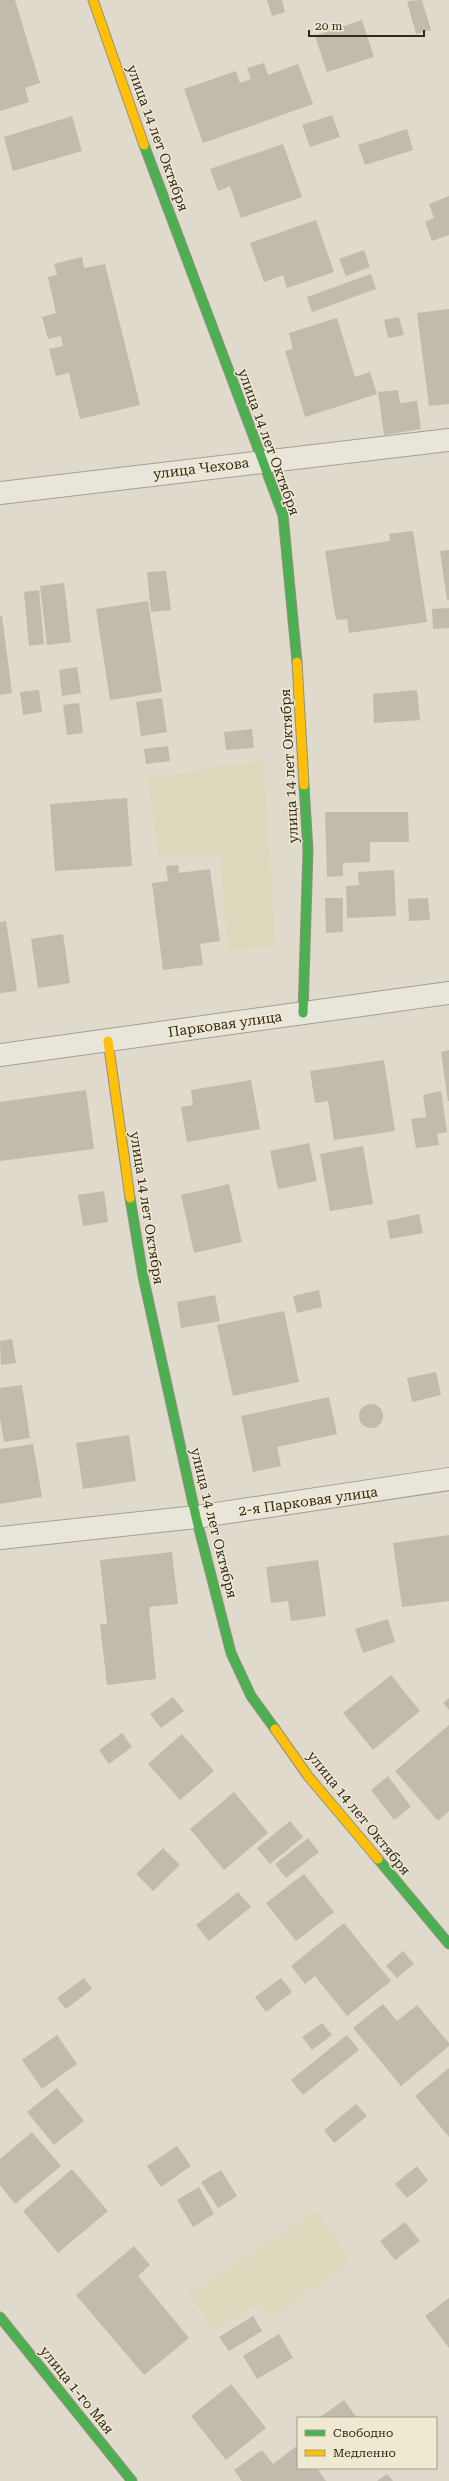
<svg xmlns="http://www.w3.org/2000/svg" width="449" height="2481" font-family="'Roboto Serif',serif">
<rect width="100%" height="100%" fill="#dfdacb"/>
<path fill="#ddd9bd" d="M264,760L276,946L228,952L219,855H158L147,778Z
M317,2210L350,2262L271,2320L257,2305L213,2331L190,2293Z"/>
<path fill="#c2baac" d="M0,0H15L40,83L25,88L29,102L0,111Z
M267,0H282L285,12L272,16Z
M422,0L431,30L416,34L407,1Z
M362,20L374,57L327,72L315,36Z
M264,63L268,75L298,64L313,104L203,143L184,89L236,71L240,83L251,79L247,68Z
M332,115L340,137L310,147L302,125Z
M72,116L82,151L13,171L4,137Z
M407,129L413,150L365,165L358,145Z
M283,144L302,197L241,218L230,186L218,191L210,169Z
M449,196V235L432,241L425,222L434,218L429,204Z
M316,220L334,272L287,288L283,275L264,282L250,243Z
M364,250L370,267L346,276L339,259Z
M82,257L84,268L105,264L140,405L80,419L69,373L56,376L49,349L63,346L61,336L48,339L42,317L56,313L48,277L57,275L54,264Z
M371,274L376,289L312,312L307,297Z
M449,309V404L429,406L417,313Z
M399,317L404,335L388,338L384,320Z
M337,318L355,377L370,372L377,394L305,417L285,351L293,349L289,333Z
M398,390L400,403L417,401L421,429L384,435L378,392Z
M413,531L427,622L349,633L347,619L336,620L325,551L390,541L389,534Z
M449,550V600H447L440,551Z
M166,571L171,610L151,612L147,572Z
M64,583L71,642L47,645L40,586Z
M39,590L44,644L29,646L24,592Z
M148,601L162,692L110,700L96,609Z
M449,608V628L433,629L432,609Z
M0,616H2L12,693L0,695Z
M77,667L81,693L62,696L59,670Z
M39,690L42,712L23,715L20,692Z
M417,690L420,720L374,723L373,694Z
M162,698L167,732L141,736L136,702Z
M79,703L83,733L67,735L63,705Z
M252,729L254,748L226,750L224,732Z
M168,746L170,761L146,764L144,749Z
M127,798L132,866L55,871L50,804Z
M325,812H408L409,842H370V862L343,863V876L327,877Z
M178,865L179,873L210,869L220,941L200,944L203,965L163,970L152,883L168,881L166,866Z
M394,870L396,916L347,918L346,886L359,885L358,872Z
M325,898H343V932L326,933Z
M428,898L430,920L409,921L408,899Z
M6,921L17,991L0,993V922Z
M63,934L70,983L38,988L31,939Z
M449,1050V1101H448L441,1052Z
M384,1060L395,1131L334,1140L328,1101L315,1103L310,1071Z
M251,1080L260,1129L187,1142L181,1107L193,1105L191,1090Z
M86,1090L94,1149L0,1161V1102Z
M441,1091L447,1132L437,1134L439,1145L416,1148L411,1119L426,1117L423,1095Z
M309,1143L317,1181L278,1189L270,1151Z
M363,1146L373,1204L330,1211L320,1154Z
M229,1184L242,1242L194,1253L181,1195Z
M104,1191L108,1222L83,1226L78,1195Z
M419,1214L423,1233L390,1239L387,1221Z
M319,1290L322,1307L297,1313L293,1296Z
M215,1295L220,1321L181,1328L177,1302Z
M284,1311L299,1382L233,1396L217,1325Z
M12,1339L16,1363L1,1365L0,1341Z
M436,1372L441,1395L412,1402L407,1378Z
M22,1385L30,1438L4,1442L0,1418V1388Z
M329,1397L337,1434L277,1447L281,1466L253,1472L241,1416Z
M359 1416a12 12 0 1 1 24 0a12 12 0 1 1-24 0Z
M129,1435L136,1481L83,1489L76,1443Z
M33,1444L42,1497L0,1504V1449Z
M449,1535V1601L402,1607L393,1543Z
M172,1552L178,1604L149,1607L156,1679L107,1685L100,1624H107L100,1560Z
M318,1560L326,1616L291,1621L288,1601L271,1603L266,1567Z
M388,1619L395,1642L363,1653L355,1629Z
M391,1675L420,1711L373,1750L343,1713Z
M173,1697L184,1711L161,1728L150,1714Z
M449,1698V1710L443,1703Z
M449,1725V1811L438,1821L395,1771Z
M122,1733L132,1747L109,1764L99,1750Z
M182,1734L214,1771L180,1800L148,1764Z
M388,1776L411,1807L394,1820L371,1790Z
M234,1792L268,1833L224,1870L190,1829Z
M290,1821L303,1837L270,1864L257,1848Z
M308,1838L319,1852L286,1878L275,1864Z
M163,1848L180,1865L153,1891L136,1874Z
M304,1874L334,1912L296,1941L266,1903Z
M238,1892L251,1907L209,1941L196,1925Z
M344,1923L391,1981L347,2016L315,1976L305,1984L291,1966Z
M403,1951L414,1964L397,1978L386,1966Z
M84,1978L92,1989L66,2009L57,1998Z
M281,1978L292,1992L266,2012L255,1997Z
M383,2004L397,2021L417,2005L449,2043V2046L401,2086L353,2028Z
M322,2023L332,2035L312,2050L302,2037Z
M57,2035L77,2064L42,2089L22,2060Z
M347,2035L359,2050L303,2095L291,2080Z
M449,2068V2137L415,2096Z
M57,2088L84,2121L54,2145L27,2112Z
M356,2104L367,2116L334,2143L324,2130Z
M32,2132L61,2166L15,2204L0,2185V2159Z
M177,2146L191,2166L161,2187L147,2166Z
M417,2166L428,2181L407,2198L395,2184Z
M72,2169L108,2211L58,2253L23,2211Z
M221,2170L237,2196L218,2208L201,2182Z
M199,2187L214,2214L193,2227L177,2200Z
M405,2222L420,2241L395,2260L380,2241Z
M134,2246L150,2265L138,2276L189,2338L144,2375L76,2295Z
M449,2298V2348L425,2316Z
M253,2316L262,2331L229,2351L219,2337Z
M279,2334L293,2358L257,2379L243,2356Z
M231,2384L266,2428L226,2460L191,2416Z
M344,2400L357,2418H319Z
M298,2445V2468H317L326,2481H242L234,2470L262,2450L273,2464Z
M387,2474L393,2481H377Z"/>
<g fill="none" stroke-linecap="round" stroke-linejoin="round">
<defs>
<path id="street" d="M0,493L449,440
M0,1055L449,993
M0,1538L196,1517L449,1479"/>
<path id="fast" d="M144,145L283,515L297,662
M303,1013L308,850L304,785
M130,1198L143,1276L196,1517L231,1653L251,1696L275,1729
M378,1859L449,1944
M0,2317L132,2481"/>
<path id="slow" d="M93,0L144,145
M297,662L304,785
M108,1041L130,1198
M275,1729L308,1776L378,1859"/>
</defs>
<use href="#street" stroke="#a49f94" stroke-width="24"/>
<use href="#fast" stroke="#948f84" stroke-width="11"/>
<use href="#slow" stroke="#948f84" stroke-width="11"/>
<use href="#street" stroke="#e8e5db" stroke-width="22"/>
<use href="#fast" stroke="#4caf50" stroke-width="9"/>
<use href="#slow" stroke="#ffc107" stroke-width="9"/>
</g>
<g text-anchor="middle" dominant-baseline="central" stroke-width="3" stroke-linejoin="round" paint-order="stroke">
<g font-size="14" fill="#31291e" stroke="#f0e9d1">
<text transform="translate(158 138) rotate(70)">улица 14 лет Октября</text>
<text transform="translate(269 442) rotate(70)">улица 14 лет Октября</text>
<text transform="translate(201 468) rotate(-7)">улица Чехова</text>
<text transform="translate(289 766) rotate(-93)">улица 14 лет Октября</text>
<text transform="translate(225 1024) rotate(-8)">Парковая улица</text>
<text transform="translate(147 1208) rotate(81)">улица 14 лет Октября</text>
<text transform="translate(308 1501) rotate(-8)">2-я Парковая улица</text>
<text transform="translate(214 1523) rotate(76)">улица 14 лет Октября</text>
<text transform="translate(359 1813) rotate(51)">улица 14 лет Октября</text>
<text transform="translate(77 2390) rotate(51)">улица 1-го Мая</text>
</g>
</g>
<rect x="297" y="2417" width="140" height="52" fill="#f0e9d1" stroke="#a49c89"/>
<rect x="305" y="2430" width="20" height="6" fill="#4caf50" stroke="#a49c89"/>
<text x="333" y="2437" font-size="12" fill="#31291e">Свободно</text>
<rect x="305" y="2450" width="20" height="6" fill="#ffc107" stroke="#a49c89"/>
<text x="333" y="2457" font-size="12" fill="#31291e">Медленно</text>
<path d="M309 30v6h115v-6" fill="none" stroke="#31291e" stroke-width="2"/>
<text x="315" y="30" font-size="12" fill="#31291e" stroke="#f0e9d1" stroke-width="3" paint-order="stroke">20 m</text>
</svg>
